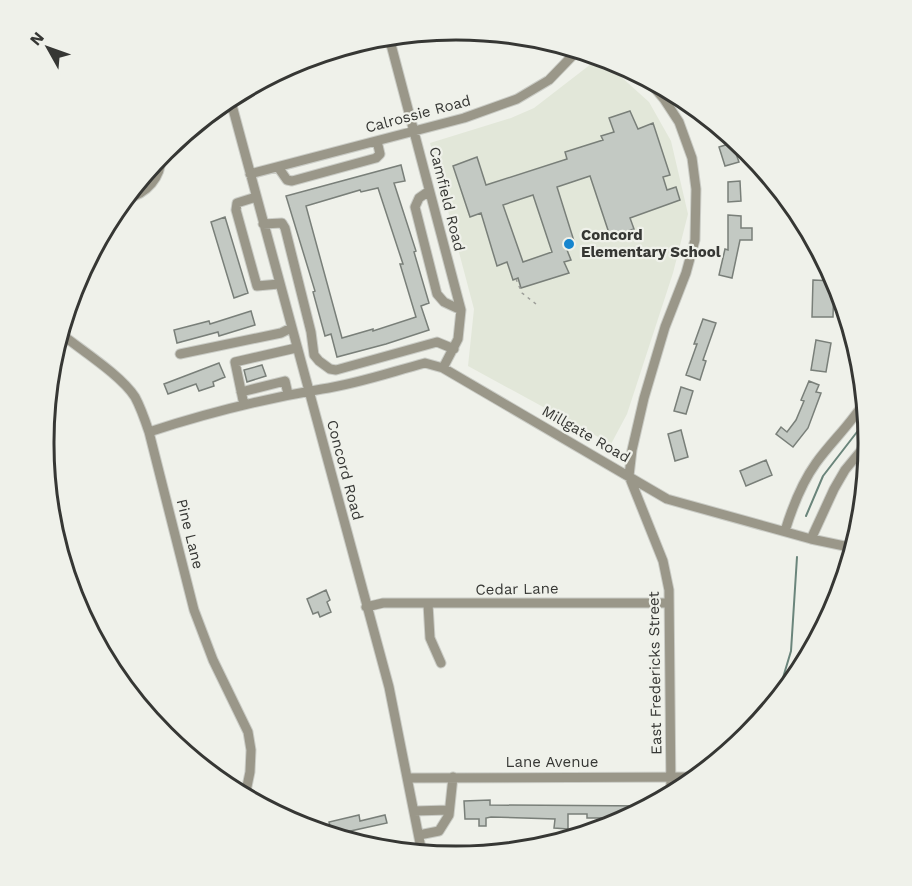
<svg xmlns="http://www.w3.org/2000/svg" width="912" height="886" font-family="'Work Sans',sans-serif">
<rect width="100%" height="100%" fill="#eff1ea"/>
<path fill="#e2e7d9" d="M591,64L618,74L649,102L671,141L688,214L673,273L627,414L611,444L468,366L474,309L430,143L511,118L534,108Z"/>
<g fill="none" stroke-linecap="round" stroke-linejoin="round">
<path stroke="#6a857b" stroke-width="2" d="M806,516L823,476L867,419
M779,691L791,651L797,557"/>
</g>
<path fill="#c3c9c3" stroke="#797f79" stroke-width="1.5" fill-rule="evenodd" d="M630,111L638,129L653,123L670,175L663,177L667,190L676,187L680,200L630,218L634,229L610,236L590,176L557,187L574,241L565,245L571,260L564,262L569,273L521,288L518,278L513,280L507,262L497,266L481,213L470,217L453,166L477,157L486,185L567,159L565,152L603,140L601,136L614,132L609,118ZM533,195L552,252L523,262L503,205Z
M732,143L739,162L725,166L719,147Z
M401,165L405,181L394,183L416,251L414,252L429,303L421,306L429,330L386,344L337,357L331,334L325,336L313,292L315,291L286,196ZM378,188L403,264H400L416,317L373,331V329L342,338L306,206L360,190L361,192Z
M740,181L741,201L728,202V182Z
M728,215L741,216V228H752V240H740L732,278L719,275L725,249L728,250Z
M225,217L248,293L234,298L211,222Z
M813,280L834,281L833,317H812Z
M251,311L255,325L219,336L218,332L177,343L174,330L209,321L210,324Z
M703,319L716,323L703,360L706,361L700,380L686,375L697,344H694Z
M816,340L831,343L826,372L811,370Z
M219,363L225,377L213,382L214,386L199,391L196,384L168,394L164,384Z
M262,365L266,376L247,382L244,370Z
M809,381L819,385L816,392L821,393L808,428L793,447L776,434L781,427L787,432L796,420L804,401L801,400Z
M681,387L693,391L686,414L674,411Z
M681,430L688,457L675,461L668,434Z
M766,460L772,475L746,486L740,471Z
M326,590L330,600L327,602L331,612L320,617L318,612L313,614L307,599Z
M490,800V805L649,806L617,823V818H587V814H568V829L554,828L555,819L491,817L486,818V826H479V819H465L464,801Z
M359,815L360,821L385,815L387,823L332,835L329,822Z"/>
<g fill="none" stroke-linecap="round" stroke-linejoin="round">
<defs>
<path id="minor" d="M389,37L461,310L458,339L443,368
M646,78L664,99L679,122L692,158L696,189L695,240L686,273L665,327L644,398L632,450L629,476L663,561L669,590L671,794
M230,98L389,687L422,853
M278,167L287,180L292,181L376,158L380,154L377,141
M250,174L464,118L517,99L549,80L578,50
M429,191L419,198L415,207L437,294L444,302L461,310
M256,197L237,203L236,210L257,286L279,284
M125,199C147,194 162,177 161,155
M263,224L282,223L285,228L311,332L314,355L319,361L330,369L336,370L437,342L454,349
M60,333C81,350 121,375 135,397C141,408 145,420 149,432L194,610L213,660L248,732L251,750L250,772L245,796
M180,354L281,333L291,328
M241,392L285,381L288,394
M244,405L235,362L296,348
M149,432C207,413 263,399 322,389C357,384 391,372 425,363L443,368L667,499L811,539L854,548
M785,531C792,508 801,484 816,463C831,442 851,424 865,401
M811,539L834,489L845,470L869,441
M428,604L430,638L441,663
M366,607L383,603H669
M407,778L697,777
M414,811L449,810
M419,835L439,831L449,815L453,777"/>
</defs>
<use href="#minor" stroke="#caccc6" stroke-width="11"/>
<path stroke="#9c9d98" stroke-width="1.5" stroke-dasharray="3 4.5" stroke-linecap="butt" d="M516,279L522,293L536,304"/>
<use href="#minor" stroke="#9a9789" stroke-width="9"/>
</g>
<circle fill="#1685ce" stroke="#eff1ea" stroke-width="2" cx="569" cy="244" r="6"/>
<g text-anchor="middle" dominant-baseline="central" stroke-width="4.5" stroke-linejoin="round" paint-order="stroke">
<g font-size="15" fill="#363734" stroke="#eff1ea">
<text transform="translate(418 114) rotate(-15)">Calrossie Road</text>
<text transform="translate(447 199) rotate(76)">Camfield Road</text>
<text transform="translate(586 434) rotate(30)">Millgate Road</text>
<text transform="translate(345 470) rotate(75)">Concord Road</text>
<text transform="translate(190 534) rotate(76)">Pine Lane</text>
<text transform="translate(517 589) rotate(-1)">Cedar Lane</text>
<text transform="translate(655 673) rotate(-91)">East Fredericks Street</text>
<text x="552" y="762">Lane Avenue</text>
</g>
<g font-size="15" font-weight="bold" fill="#363734" stroke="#eff1ea" text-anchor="start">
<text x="581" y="235">Concord<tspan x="581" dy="17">Elementary School</tspan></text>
</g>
</g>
<path d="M0 0H912V886H0ZM456 40H456A402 402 0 0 1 858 442V444A402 402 0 0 1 456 846H456A402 402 0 0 1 54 444V442A402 402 0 0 1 456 40Z" fill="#eff1ea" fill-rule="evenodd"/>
<path fill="none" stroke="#363734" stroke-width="3" d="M456 40H456A402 402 0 0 1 858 442V444A402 402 0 0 1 456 846H456A402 402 0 0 1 54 444V442A402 402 0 0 1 456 40Z"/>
<g transform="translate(48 48) rotate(310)" stroke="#eff1ea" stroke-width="4.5" paint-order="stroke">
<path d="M0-4.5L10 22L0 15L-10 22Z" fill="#363734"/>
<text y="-9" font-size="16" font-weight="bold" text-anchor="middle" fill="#363734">N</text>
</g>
</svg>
